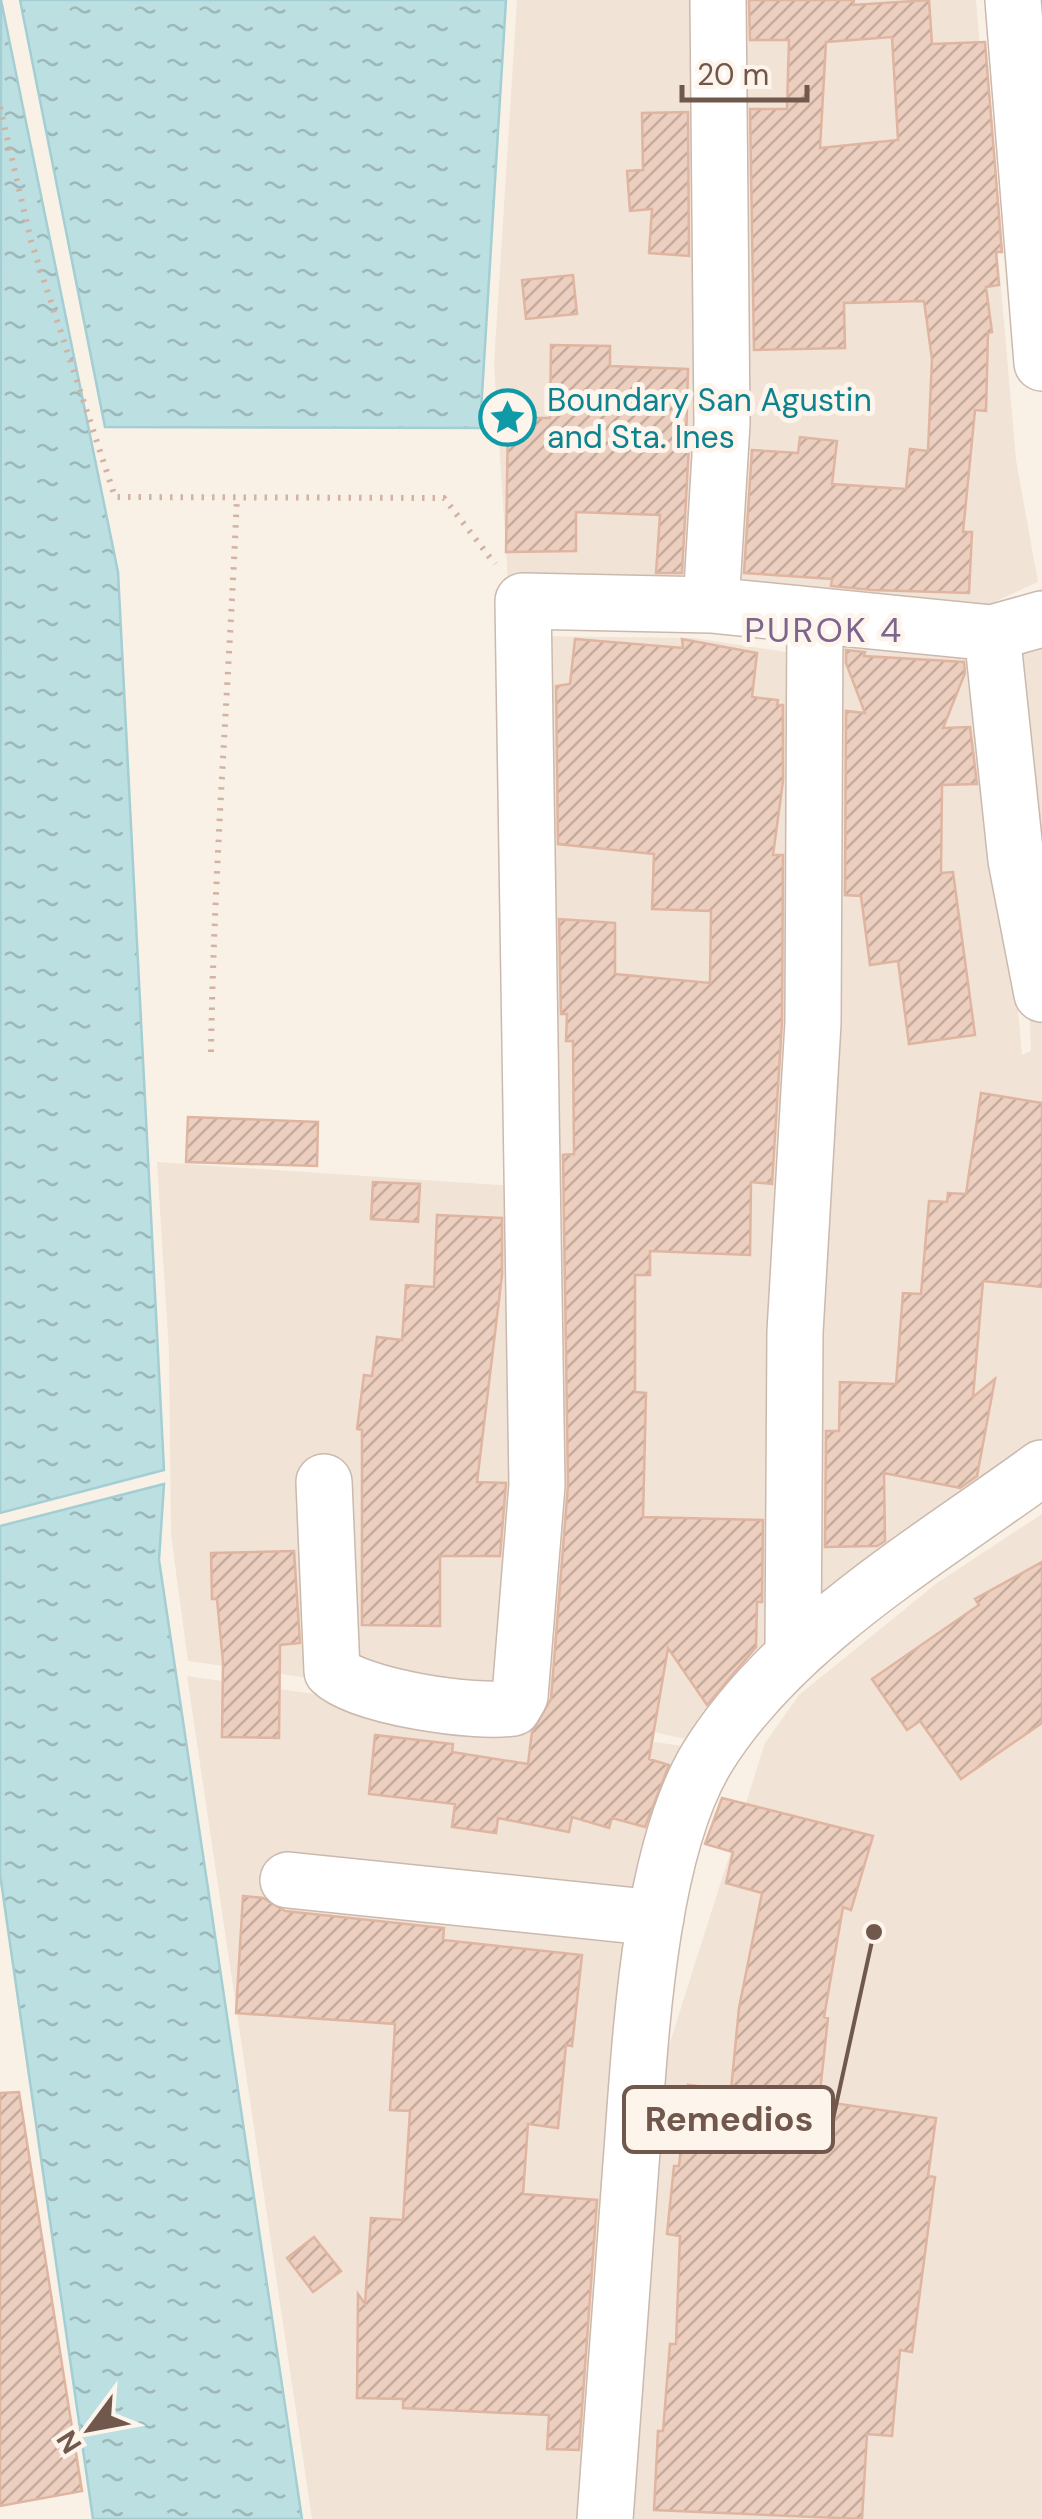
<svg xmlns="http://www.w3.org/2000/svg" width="1042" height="2519" font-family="'DM Sans',sans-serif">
<defs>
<pattern id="water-ripples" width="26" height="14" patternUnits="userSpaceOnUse" patternTransform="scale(2.5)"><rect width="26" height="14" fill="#bcdfe2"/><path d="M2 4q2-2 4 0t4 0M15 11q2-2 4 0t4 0" fill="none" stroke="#9db8b9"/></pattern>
<pattern id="building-hatch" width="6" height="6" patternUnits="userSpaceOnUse" patternTransform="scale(2.5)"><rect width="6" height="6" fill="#edcfc0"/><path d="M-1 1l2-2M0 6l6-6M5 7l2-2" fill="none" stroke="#c4ab9e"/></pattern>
</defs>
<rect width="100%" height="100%" fill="#faf1e6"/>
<path fill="#f1e3d5" d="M517,0H708L698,588L509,597L494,364Z
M741,0H976L1016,460L1038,582L981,608L726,593Z
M1042,588V1480L802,1646L829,633L982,614L1022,1055L1031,1051L1025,927L997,612Z
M529,636L694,638L819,657L786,1679L690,1740L527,1704Z
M157,1162L514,1186L511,1706L188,1661L171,1535L169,1352Z
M1042,1514V2519H623L645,2121L765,1743L799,1695L937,1583Z
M187,1676L732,1753L614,2095L589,2519H312Z"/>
<path fill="url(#water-ripples)" stroke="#a3ced3" stroke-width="2.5" d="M1,0L118,572L164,1470L0,1513Z
M20,0H506L480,428L105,427Z
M164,1484L159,1560L302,2519H93L0,1874V1526Z"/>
<path fill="url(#building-hatch)" stroke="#dfb5a1" stroke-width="2.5" fill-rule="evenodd" d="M749,0H854L853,5L929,0L932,44L985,42L1002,252H996L999,285L986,287L992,332L988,333L986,411L975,410L963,532H972L969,593L872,590L831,586L832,579L744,573L752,450L798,453L800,437L837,441L832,484L906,489L910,449L928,451L932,359L924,301L844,303L845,348L754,350L750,109H787L789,40H750ZM892,37L898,140L820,148L826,42Z
M688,112L689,256L649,253L652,209L630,211L627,171L643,170L642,113Z
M573,275L577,314L526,319L522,280Z
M551,345L610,346V366L688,369L686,444H689L682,573H656L660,515L576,512V551L506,552L508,418H550Z
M575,639L683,648L682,639L757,653L752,697L778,700L777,705H783V781L773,855H783L782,1022L772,1184L751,1182L750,1255L650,1251V1275H635V1392L646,1393L643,1517L763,1520L762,1602H757L756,1647L707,1705L668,1648L649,1759L669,1765L645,1827L612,1818L609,1828L572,1817L569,1832L498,1818L496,1833L452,1827L455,1804L369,1794L375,1735L453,1744L452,1752L528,1764L532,1732L551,1699L568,1485L563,1155L574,1154L573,1041H566L567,1014H561L559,919L615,923V974L710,983L711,911L652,909L654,854L558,844L556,686L570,684Z
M846,650L865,652L864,656L964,662L965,673L943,728L970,727L977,784L942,785L941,873L953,872L975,1035L909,1044L898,961L870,965L861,896L845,895L846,711L865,713L846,663Z
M981,1093L1042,1103V1287L983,1281L973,1397L995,1379L977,1476L960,1488L884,1473L885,1541L877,1546L825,1547L826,1431H839L840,1382L896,1384L903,1293L921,1294L929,1201L947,1202L948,1193L966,1194Z
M188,1117L318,1122L317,1166L186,1162Z
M373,1182L420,1184L418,1222L371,1219Z
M437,1215L502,1218V1275L477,1482L506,1483L500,1556H440V1626L362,1625V1430L357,1429L364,1375L372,1376L377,1337L402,1340L406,1285L434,1287Z
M294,1551L300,1643L280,1645L279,1738L222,1737L223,1662L217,1599H212L211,1553Z
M1042,1562V1723L961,1779L920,1721L907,1730L872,1679L979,1605L975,1599Z
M722,1798L873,1836L851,1910L843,1907L824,2017L828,2018L819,2101L936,2118L928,2176L935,2177L912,2352L900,2350L892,2436L867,2434L862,2519L654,2510L658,2431H663L670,2344H676L680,2236L667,2234L674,2166H679L688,2085L731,2090L739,2008L762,1893L726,1883L733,1852L705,1844Z
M243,1896L263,1898L285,1911L444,1928L443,1940L582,1955L572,2046L566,2045L558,2128L528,2124L523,2194L597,2200L579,2450L547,2449L549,2415L403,2408V2399L357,2398L358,2294L365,2304L371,2218L403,2220L410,2111L390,2110L395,2024L236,2013Z
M19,2092L82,2491L0,2506V2093Z
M314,2237L341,2271L313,2292L287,2258Z"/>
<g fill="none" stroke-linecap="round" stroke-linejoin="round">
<defs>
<path id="minor" d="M1013,0L1042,363
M711,605L722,423L718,0
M992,633L1016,860L1042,994
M324,1482L332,1671C359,1697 475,1714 513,1708L520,1696L537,1485L523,601L711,605L992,633L1042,619
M793,1651L795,1332L813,1023L815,618
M288,1880L656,1918
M605,2519C614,2401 623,2283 631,2164C640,2049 647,1857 707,1758C783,1635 927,1552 1042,1468"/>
</defs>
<use href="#minor" stroke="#cbb9ad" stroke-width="58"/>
<path stroke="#d2b3a3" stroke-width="6" stroke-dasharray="2.5 8" stroke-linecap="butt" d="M0,107L31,241L115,497L444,498L495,564
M211,1052C214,866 229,682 237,497"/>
<use href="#minor" stroke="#fff" stroke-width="55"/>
</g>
<defs>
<symbol id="sight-ring" viewBox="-11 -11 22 22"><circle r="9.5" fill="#fdf5ec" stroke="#0f9aa8" stroke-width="1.5"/><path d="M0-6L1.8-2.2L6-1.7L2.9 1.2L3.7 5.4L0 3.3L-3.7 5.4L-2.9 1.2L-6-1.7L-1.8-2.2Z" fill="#0f9aa8"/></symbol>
</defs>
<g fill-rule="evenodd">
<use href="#sight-ring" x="476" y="386" width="63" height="63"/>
</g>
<g text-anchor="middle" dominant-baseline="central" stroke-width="10" stroke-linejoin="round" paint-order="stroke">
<g font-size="32" fill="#0d838f" stroke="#fdf5ec" text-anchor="start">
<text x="547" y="400">Boundary San Agustin<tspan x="547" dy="37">and Sta. Ines</tspan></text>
</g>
<g font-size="35" letter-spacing="2.5" fill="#7d658d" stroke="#fdf5ec">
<text x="824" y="630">PUROK 4</text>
</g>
</g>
<path fill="none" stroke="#71584d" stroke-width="4" d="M874 1932L833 2119"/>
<circle fill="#71584d" stroke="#fdf5ec" stroke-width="4" cx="874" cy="1932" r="10"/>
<rect fill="#fdf5ec" stroke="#71584d" stroke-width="4" x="624" y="2087" width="209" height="65" rx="10"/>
<g font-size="35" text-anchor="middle" font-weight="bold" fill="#71584d">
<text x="729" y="2131">Remedios</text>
</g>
<g transform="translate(90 2429) rotate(238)" stroke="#fdf5ec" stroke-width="8" paint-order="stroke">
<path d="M0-8L18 38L0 25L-18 38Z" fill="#71584d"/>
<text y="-15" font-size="28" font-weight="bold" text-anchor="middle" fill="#71584d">N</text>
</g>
<path d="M682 85v15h125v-15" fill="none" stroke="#71584d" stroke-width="5"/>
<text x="697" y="85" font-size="30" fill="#71584d" stroke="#fdf5ec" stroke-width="8" paint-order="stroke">20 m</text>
</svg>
